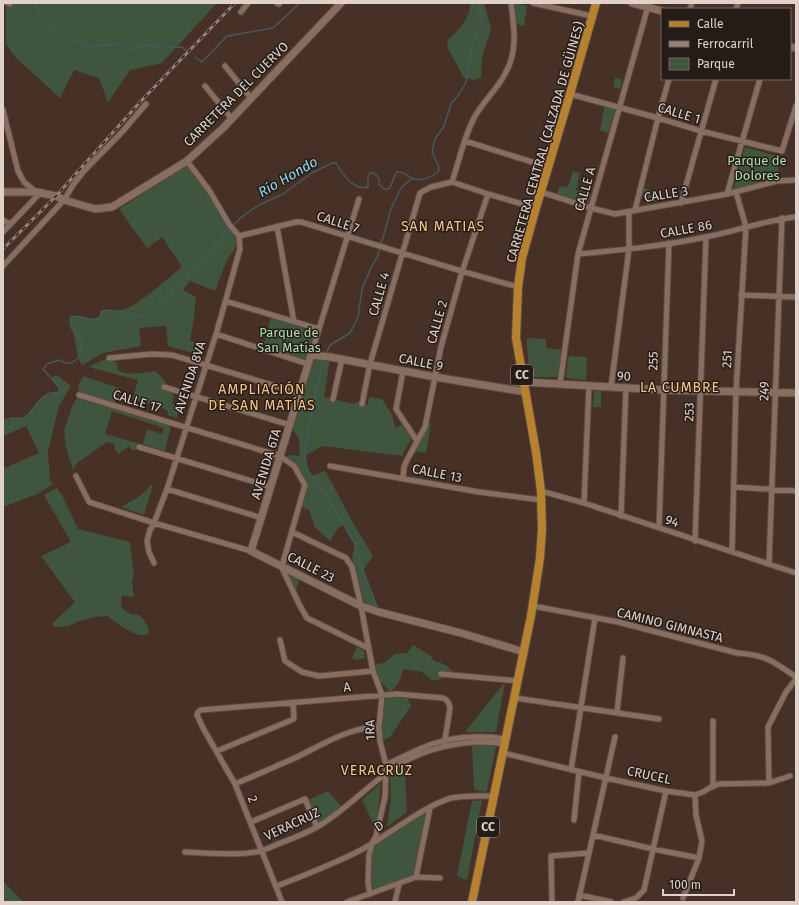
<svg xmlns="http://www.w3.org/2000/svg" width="799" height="905" font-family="'Fira Sans',sans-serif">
<rect width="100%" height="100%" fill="#473126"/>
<path fill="#40553e" d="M6,3H217L162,63L130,70L108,102L99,78L74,70L60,98L15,57L6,44Z
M470,3H484L491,29L482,57L481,78L473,80L464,78L448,49L447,41C457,32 471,18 470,3Z
M516,3L527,6L524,26L516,24L514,6Z
M615,78L622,79L620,89L613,87Z
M605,105L615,110L608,133L600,130Z
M745,147L778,156L779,178L733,191Z
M189,166L235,236L237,245L226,262L215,291L190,281L183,290L196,297L194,318L190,341L204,344L200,355L168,346L166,326L139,328L141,346L103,353L82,365L78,358L74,335L70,327L71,317C81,313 89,323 99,318L101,312C108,308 117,312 125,309C140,304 168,278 182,267L162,237L147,248L119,209L184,167Z
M573,171L580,173L576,190L591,194L589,202L556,195L560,186L568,187Z
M643,187L656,194L659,201L647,204L642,195Z
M271,318L315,332L307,360L263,347Z
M527,338L546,339V348L562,350L558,377H530L527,347Z
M571,356L587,357L586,380L566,378L568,357Z
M312,357L330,359L324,397L354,404L357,402L368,405L369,397L382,399L392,414L395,428L402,425L411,439L402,456L322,446L305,456L307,469L312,476L324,471L326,472L353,523L373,556L363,571L377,608L364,602L359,588L352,558L355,544L343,525L339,527L330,541L315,527L309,510L302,507L307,486L286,457L289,455L300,456L299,439L291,427Z
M106,359L117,363L118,370C127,377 145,372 155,371C163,378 169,386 174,397L172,403L179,408L177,418L167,415L168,411L163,409L164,408L133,399L138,380L88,367Z
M54,376H58L71,386L59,406L48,451L50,481L53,484L37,494L3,507V464L5,468L39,453L26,426L3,436V420L12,417H24C31,412 34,404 40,399C46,395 52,394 58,391V386L51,379Z
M83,376L119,388L113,408L171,426L165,451L143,444L147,429L162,434L164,428L112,411L105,434L137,443L139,447L133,451L129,446L118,454L114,448L115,444L107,442L76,464L73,470L66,448L64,430L73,404L79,395L78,386Z
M594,391H601V407H593Z
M428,423L431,424L426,453L414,451Z
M153,485L144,515L121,507C131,501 143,496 150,486Z
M57,488L63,497L78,529L130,542L134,576L132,580L134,597L122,596C120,605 121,611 131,614C133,615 135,614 138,615C144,617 147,625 149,631L147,635C135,637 116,624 108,616L95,617L79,621L69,626L55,627L52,624L75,602L41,556L71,542L44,495Z
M286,572L300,579L295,592Z
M413,645L431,656L433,660L446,665L453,672L452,675L438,680H433L430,679L422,672L403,669C402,678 397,687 390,692L379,680L374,669L375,666L377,664L384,663L395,654L407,653Z
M357,647L364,651L365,658L356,660L352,658Z
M505,682L496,732H465Z
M401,696L409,698L408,699L411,706L390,737L382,741V713L386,697Z
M472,744H496V746L487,791L486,792L474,790Z
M405,769L407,812L387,827L391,797L390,774Z
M381,783L376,830L362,800Z
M328,791L342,807L318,823L308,800Z
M482,800L467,880L457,876L472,801Z
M422,814L425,815V819L413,875L409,878L377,888H373C365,875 371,858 374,845Z
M3,881L23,902H3Z"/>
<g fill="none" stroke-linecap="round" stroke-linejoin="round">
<path stroke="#46585e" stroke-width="1.5" d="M36,3L39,15L66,36L89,47L116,44L128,50L144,45L162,48L182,47L187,51
M195,57L202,62L227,36L273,28L300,3
M234,225L240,218L259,205L283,194L312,173L332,163H336C343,174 353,191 368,187V177L370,173H374L379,178V184L384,189H388C393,184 393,177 397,172C405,171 406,176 412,178C421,182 430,178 438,172L439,167L432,152L435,139L444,126L451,104L460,93L466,82L471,60V47L481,26L482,18L478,3
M326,354L330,345L350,333L358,317L362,289L370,270L378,255L391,209L401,188L412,178
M324,359L322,365L304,449L307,469L325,493L355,544L361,565L378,609
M3,430C13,427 25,418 32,411C38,404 40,397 50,393C54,392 58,393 62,393L63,392L43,369L47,364L59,360L66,363H72L80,356L81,342L70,322L71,317C81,313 89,323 100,318L101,312C113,305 126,320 140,317C144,316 149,312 153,309L231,229
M779,902H782"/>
<defs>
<path id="street" d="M7,3L10,4
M277,3L279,4
M533,3L592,16
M690,9L692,3
M736,9L738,3
M241,12L248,3
M225,66L251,98
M205,86L232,119
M570,94L658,118L701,131L782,151L796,106
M3,110L18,171L24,182L36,192
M465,141L548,167
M187,161L209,190L229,224L239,236
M452,182C459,161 464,137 474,118C483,101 498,89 506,72C518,50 514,26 511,3
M452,182L488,194L536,208
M541,192L591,208L615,214L727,194L777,181L796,180
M727,194L760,79
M681,203L716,79
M635,210L658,118L669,79
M3,220L10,224
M277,226L294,322
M3,232L41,192
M239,236L296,222H301L461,271L518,287
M578,254C621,250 664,246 706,237C736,231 766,220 796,217
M3,266L64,200L73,185L84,171L122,132L146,104
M741,295L796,297
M225,301L319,329
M216,334L308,364
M311,355L359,199
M109,358L152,354L172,355L299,393
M403,371L396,409L417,441
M560,384L578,254L649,3
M164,387L290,425
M611,387L629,249V212
M79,395L280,456L294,466L305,485L282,566L283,570L299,604L307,618L368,648
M333,399L342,359
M362,404L370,364L420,193L431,187L452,182
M139,447L271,487
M330,466L479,492L541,500
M76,476L89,502L154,523L251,551
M403,478L404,467L407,460L425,427L441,347L462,272L488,194
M734,487L796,491
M167,489L262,518
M541,491L584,503L796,573
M584,503L589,386
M621,516L626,387
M659,528L669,243
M292,532L346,558L352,567L361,606L373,671L382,695L379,727L380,741L386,765L385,797L376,836L372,843L369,855L368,883L370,894
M695,541L706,237
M732,552L736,391L746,227L736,192
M154,563L149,552L147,541L150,530L154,523L167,489L217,331L240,249L239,236
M769,564L782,218
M533,606L618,622L737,653C766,655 773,661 796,677
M280,640L285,661L302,672L319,676L373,671
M441,674L518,681
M515,698L659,719
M617,712L623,658
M713,721V787
M217,751L294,719L293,703
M503,753L606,778L666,791L695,795L703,792L711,787L719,784L769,783L790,776
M386,765C398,759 410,753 422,748C447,737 479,734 506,739
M571,770L595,618
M769,783L768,727L786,692L796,679
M235,784C256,775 277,766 297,757C324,744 349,727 379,727
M574,820L579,772
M251,822L305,799L317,827
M593,835L653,849L699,858
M185,852C209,853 238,856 261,851C267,849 273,846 278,844C291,839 305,834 317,827C343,812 363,790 387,773C417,749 467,737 505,744
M416,877L430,808
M277,886C305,875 334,864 361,850C389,835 422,807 451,798C465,795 480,796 494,796
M579,895L611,902
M683,898L699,858L702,841L696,815L695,795
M282,902L235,784L203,728L197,715L198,712L201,710L397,694L443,698C448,700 449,703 450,708L444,746
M347,902L416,877L440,878
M395,902L399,884
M552,902L551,856L589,853
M578,902L615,737
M624,902L636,898L644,890L666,791"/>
<path id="secondary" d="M632,3L662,11
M790,47L796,48
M3,192H36L56,196L64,200L95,209L112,207L187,161L223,128L341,3
M524,382L663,390L796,393
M524,652L461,633L379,612L361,606L251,551L311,355L330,357L435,377L526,392"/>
<path id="primary" d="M472,902L531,616L540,558L542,529L541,491L536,452L516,338L518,287L522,258L536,208L570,94L596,3"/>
</defs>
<use href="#street" stroke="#5e4d43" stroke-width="7"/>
<use href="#secondary" stroke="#5e4d43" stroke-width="9"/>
<use href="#primary" stroke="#5e4d43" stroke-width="10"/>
<use href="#street" stroke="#876e61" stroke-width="5"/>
<use href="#secondary" stroke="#876e61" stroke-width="7"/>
<use href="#primary" stroke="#b68230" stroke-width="8"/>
<defs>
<path id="rail" d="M3,249L56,196L141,101L235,3"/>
</defs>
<use href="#rail" stroke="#938178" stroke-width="3"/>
<use href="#rail" stroke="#261c17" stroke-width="1.5" stroke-dasharray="4.5" stroke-linecap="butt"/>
</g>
<g text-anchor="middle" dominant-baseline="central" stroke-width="3" stroke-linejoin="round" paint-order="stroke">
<g fill="#261c17" stroke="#a89b95" stroke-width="1">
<rect x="511" y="365" width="22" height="20" rx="3"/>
<rect x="477" y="817" width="22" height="20" rx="3"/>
</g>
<g font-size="12" font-weight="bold" fill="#e0d2cb">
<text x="522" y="375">CC</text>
<text x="488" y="827">CC</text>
</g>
<g font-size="13" fill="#e0d2cb" stroke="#261c17">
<text transform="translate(236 94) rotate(-45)">CARRETERA DEL CUERVO</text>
<text transform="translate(679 113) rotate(17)">CALLE 1</text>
<text transform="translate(545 142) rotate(-74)">CARRETERA CENTRAL (CALZADA DE GÜINES)</text>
<text transform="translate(585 189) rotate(-74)">CALLE A</text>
<text transform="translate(666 194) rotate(-9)">CALLE 3</text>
<text transform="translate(338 222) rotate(18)">CALLE 7</text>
<text transform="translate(686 229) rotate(-10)">CALLE 86</text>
<text transform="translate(379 294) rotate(-74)">CALLE 4</text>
<text transform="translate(437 322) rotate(-74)">CALLE 2</text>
<text transform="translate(727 359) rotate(-87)">251</text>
<text transform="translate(653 361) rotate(-88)">255</text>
<text transform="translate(421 362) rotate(11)">CALLE 9</text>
<text transform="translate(624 376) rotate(2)">90</text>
<text transform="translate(190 377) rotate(-72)">AVENIDA 8VA</text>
<text transform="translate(764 391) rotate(-88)">249</text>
<text transform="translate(137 401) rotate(17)">CALLE 17</text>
<text transform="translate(689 412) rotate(-88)">253</text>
<text transform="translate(266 464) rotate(-73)">AVENIDA 6TA</text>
<text transform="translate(437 473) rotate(11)">CALLE 13</text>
<text transform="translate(672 521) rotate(18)">94</text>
<text transform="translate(311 567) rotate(27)">CALLE 23</text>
<text transform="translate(670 625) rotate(14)">CAMINO GIMNASTA</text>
<text transform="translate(347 687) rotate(-5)">A</text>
<text transform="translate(370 730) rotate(-91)">1RA</text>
<text transform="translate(649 775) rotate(12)">CRUCEL</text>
<text transform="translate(253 799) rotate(68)">2</text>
<text transform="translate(292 824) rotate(-25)">VERACRUZ</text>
<text transform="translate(379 826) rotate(-32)">D</text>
</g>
<g font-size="13" fill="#b0ddac" stroke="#261c17">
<text x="757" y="160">Parque de<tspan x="757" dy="15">Dolores</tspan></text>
<text x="289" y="332">Parque de<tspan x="289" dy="15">San Matías</tspan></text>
</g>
<g font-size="14" font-style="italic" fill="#90d9f5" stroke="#261c17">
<text transform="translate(288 177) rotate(-30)">Río Hondo</text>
</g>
<g font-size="14" letter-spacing="1" fill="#f9c585" stroke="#261c17">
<text x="443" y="226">SAN MATIAS</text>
<text x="680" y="387">LA CUMBRE</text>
<text x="262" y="389">AMPLIACIÓN<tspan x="262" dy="16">DE SAN MATÍAS</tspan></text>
<text x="377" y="770">VERACRUZ</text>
</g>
</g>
<rect width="799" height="905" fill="none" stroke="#e0d2cb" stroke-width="8"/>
<rect x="661" y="8" width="130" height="72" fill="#261c17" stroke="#70655f"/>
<rect x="669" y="21" width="20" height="6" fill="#b68230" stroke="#70655f"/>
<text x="697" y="28" font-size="12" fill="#e0d2cb">Calle</text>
<rect x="669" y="41" width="20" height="6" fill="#938178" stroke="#70655f"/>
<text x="697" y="48" font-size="12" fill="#e0d2cb">Ferrocarril</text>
<rect x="669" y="58" width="20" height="12" fill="#40553e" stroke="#70655f"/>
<text x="697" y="68" font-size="12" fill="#e0d2cb">Parque</text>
<path d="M663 889v6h71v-6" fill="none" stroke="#e0d2cb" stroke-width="2"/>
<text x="669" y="889" font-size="12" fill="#e0d2cb" stroke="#261c17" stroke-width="3" paint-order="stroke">100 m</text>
</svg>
